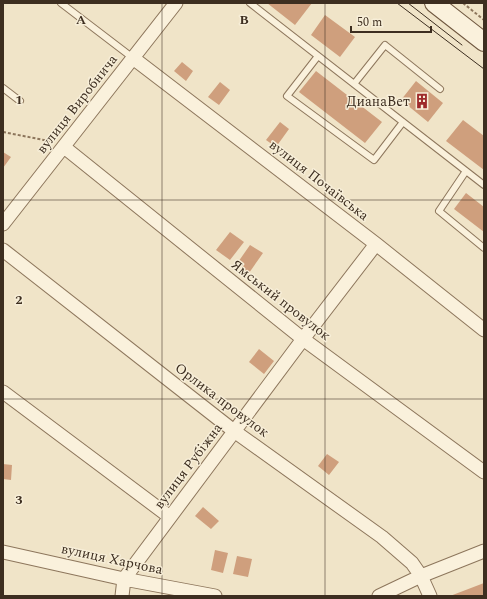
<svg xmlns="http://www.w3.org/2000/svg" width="487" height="599" font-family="Spectral,serif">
<rect width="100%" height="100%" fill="#f0e4c8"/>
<path fill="#cf9f7d" d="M267,3H312L295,25Z
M325,15L355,37L340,57L311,35Z
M182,62L193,71L186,81L174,71Z
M316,71L382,122L365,143L299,92Z
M416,81L443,103L428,122L401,100Z
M220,82L230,90L219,105L208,97Z
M463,120L484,136V170L446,141Z
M280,122L289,129L276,147L266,140Z
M3,152L11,157L3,168Z
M466,193L484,207V232L454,209Z
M230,232L244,242L230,260L216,250Z
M250,245L263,253L249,273L236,265Z
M259,349L274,361L264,374L249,362Z
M327,454L339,462L329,475L318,466Z
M3,464L12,465L11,480L3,479Z
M203,507L219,521L211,529L195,516Z
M215,550L228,553L223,573L211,570Z
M237,556L252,559L248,577L233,574Z
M484,583V596H450Z"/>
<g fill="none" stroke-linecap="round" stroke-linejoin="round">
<defs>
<path id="service" d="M61,3L133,58
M250,3L484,185
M318,56L287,96L374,160L403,122
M354,84L385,45L440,89
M3,88L20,101
M466,171L439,211L484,248"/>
<path id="minor" d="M133,58L376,244L484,330
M64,147L303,339L484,472
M3,224L176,3
M3,250L234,431L382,537L412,563L421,576L430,596
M3,392L170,517
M3,552L124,579L215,596
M122,596L124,579L303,339L376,244
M379,596L421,576L484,551"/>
<path id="secondary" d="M434,3L484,42"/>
</defs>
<use href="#service" stroke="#8d765c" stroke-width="8"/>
<use href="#minor" stroke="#8d765c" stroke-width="15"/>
<use href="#secondary" stroke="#6f573f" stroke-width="20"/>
<path stroke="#8d765c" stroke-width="2" stroke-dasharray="3 2" stroke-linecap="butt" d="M463,3L484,20
M3,132L54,142"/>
<use href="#service" stroke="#faf1dc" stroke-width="6"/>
<use href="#minor" stroke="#faf1dc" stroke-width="13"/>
<use href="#secondary" stroke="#faf1dc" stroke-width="18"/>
<path stroke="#3d2e20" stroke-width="1" d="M397,3L484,69
M408,3L462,45"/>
</g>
<path fill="none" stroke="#3d2e20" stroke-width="1" stroke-opacity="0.55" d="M162,3V596M325,3V596M3,200H484M3,399H484"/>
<defs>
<symbol id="building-bare" viewBox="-9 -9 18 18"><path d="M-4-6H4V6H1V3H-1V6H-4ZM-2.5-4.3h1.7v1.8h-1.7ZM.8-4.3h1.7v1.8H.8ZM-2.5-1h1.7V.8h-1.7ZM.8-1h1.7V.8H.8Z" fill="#9e2a2b" stroke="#f7eed8" stroke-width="2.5" paint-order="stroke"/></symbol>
</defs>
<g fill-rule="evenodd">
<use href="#building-bare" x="411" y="90" width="22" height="22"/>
</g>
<g text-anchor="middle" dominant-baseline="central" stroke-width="3" stroke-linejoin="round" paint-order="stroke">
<g font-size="14" fill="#3d2e20" stroke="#f7eed8" text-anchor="end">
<text x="410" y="101">ДианаВет</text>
</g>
<g font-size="14" fill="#3d2e20" stroke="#f7eed8">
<text transform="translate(77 104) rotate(-52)">вулиця Виробнича</text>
<text transform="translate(319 180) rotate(38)">вулиця Почаївська</text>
<text transform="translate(281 300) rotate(38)">Ямський провулок</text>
<text transform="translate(222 400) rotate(37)">Орлика провулок</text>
<text transform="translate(188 466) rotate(-53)">вулиця Рубіжна</text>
<text transform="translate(112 559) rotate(12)">вулиця Харчова</text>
</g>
</g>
<g font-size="13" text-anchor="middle" font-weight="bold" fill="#3d2e20" stroke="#f7eed8" stroke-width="3" stroke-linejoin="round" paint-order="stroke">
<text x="81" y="24">A</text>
<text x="244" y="24">B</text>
<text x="19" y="104">1</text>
<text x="19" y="304">2</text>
<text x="19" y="504">3</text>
</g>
<rect width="487" height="599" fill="none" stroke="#3d2e20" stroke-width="8"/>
<path d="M351 26v6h80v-6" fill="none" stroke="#3d2e20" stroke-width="2"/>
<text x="357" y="26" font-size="12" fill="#3d2e20" stroke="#f7eed8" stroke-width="3" paint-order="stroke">50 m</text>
</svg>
